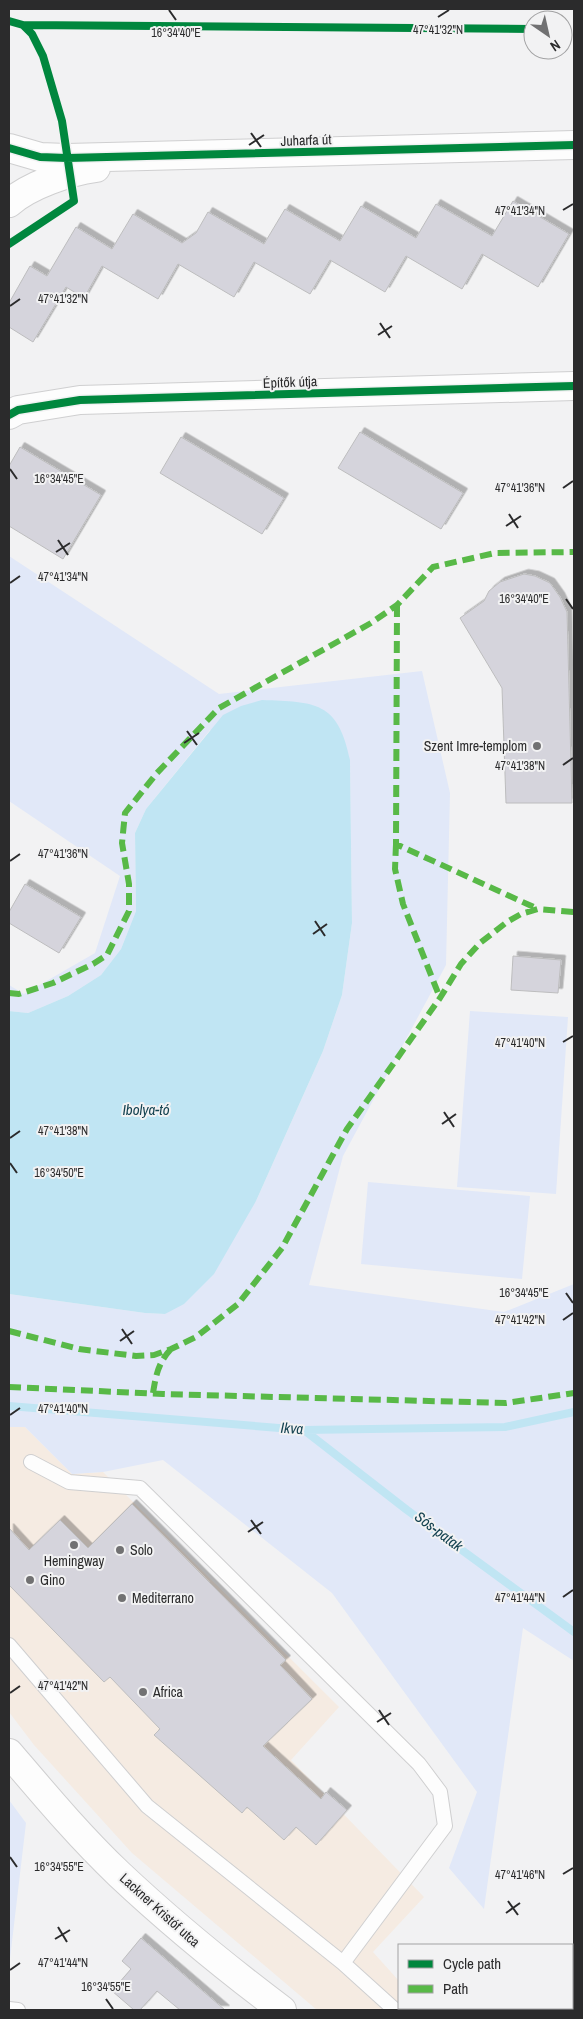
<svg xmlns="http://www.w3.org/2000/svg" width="583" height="2019" font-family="'Archivo Narrow',sans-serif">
<defs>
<filter id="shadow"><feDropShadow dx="4.5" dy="-4.5" stdDeviation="0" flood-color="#0004"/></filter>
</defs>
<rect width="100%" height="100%" fill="#f2f2f3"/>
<path fill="#f5ebe2" d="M9,1427H25L72,1474L103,1472L339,1707L291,1760L424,1897L373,1952L399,1981V2008H424L426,2010H317L132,1853L34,1745L9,1712Z"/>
<path fill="#e1e8f8" d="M9,556L219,694L422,671L450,793L446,965L343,1156L309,1285L504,1312L574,1284V1661L523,1628L484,1909L449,1868L477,1792L332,1593L163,1460L103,1472L72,1474L25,1427H9V1294L145,1313L165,1314L256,1201L323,1051L342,995L352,923L350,760L210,730L146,809L135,833L136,911L121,949L101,975L68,996L28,1013L9,1011V985L24,994L95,953L120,876L9,801Z
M470,1011L568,1017L556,1194L457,1187Z
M368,1182L530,1196L522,1279L361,1264Z
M9,1800L26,1823L9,1967Z"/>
<path fill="#c0e5f3" d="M262,700C315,702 338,701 350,760L352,923L342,995L323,1051L256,1201L214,1274L184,1304L165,1314L145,1313L9,1294V1011L28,1013L68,996L101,975L121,949L136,911L135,833L146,809L223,715L241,706Z"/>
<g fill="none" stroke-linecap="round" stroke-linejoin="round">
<path stroke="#c0e5f3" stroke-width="8" d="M9,1406L304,1430L505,1427L574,1412
M304,1430L407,1510L574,1632"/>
</g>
<path fill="#d5d4dc" stroke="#bdbdbe" filter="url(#shadow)" d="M513,201L569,234L538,287L482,254L462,289L406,256L385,292L330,260L310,294L254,262L234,297L178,264L158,299L102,266L84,298L66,287L33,342L9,327V303L30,266L47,276L76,227L112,249L133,214L182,243L196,233L208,212L264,244L285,209L340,241L361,206L416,238L436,204L492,236Z
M360,432L463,493L441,529L338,468Z
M181,437L284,498L262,534L160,473Z
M20,447L101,495L63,559L9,526V466Z
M524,574L535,576L550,583L560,597L567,612L572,803H506L502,688L460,618L484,601L489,591L500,582Z
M25,884L81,917L59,953L9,923V912Z
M513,956L561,960L558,993L511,990Z
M132,1504L286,1660L280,1665L312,1699L263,1746L321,1799L326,1792L347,1810L316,1845L296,1827L284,1840L247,1807L242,1813L154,1735L160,1729L110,1677L104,1682L9,1585V1528L29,1550L60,1520L88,1548Z
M141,1938L225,2010H180L157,1991L140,2010H134L112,1991L131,1969L122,1961Z"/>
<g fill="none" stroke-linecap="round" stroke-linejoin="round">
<defs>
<path id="service" d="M31,1462L69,1482L140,1488L419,1764L440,1792L445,1826L343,1963
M9,1645L147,1806L343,1963L395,2010
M9,2009L18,2010"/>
<path id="minor" d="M9,148L40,157L67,158L574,145
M9,203C30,185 68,172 96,168
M9,415L18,410L80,400L574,386"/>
<path id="tertiary" d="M9,1753C44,1794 79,1836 119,1874C170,1922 225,1967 282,2010"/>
</defs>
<use href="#service" stroke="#cfcfd0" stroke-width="16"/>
<use href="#minor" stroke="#cfcfd0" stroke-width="30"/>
<use href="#tertiary" stroke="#cfcfd0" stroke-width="30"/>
<use href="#service" stroke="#fdfdfd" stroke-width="14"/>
<use href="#minor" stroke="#fdfdfd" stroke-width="28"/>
<use href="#tertiary" stroke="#fdfdfd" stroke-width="28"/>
<path stroke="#58b947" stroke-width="6" stroke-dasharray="12 6" stroke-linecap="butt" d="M397,605L396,844L538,909
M396,844L395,869L403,904L440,998
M9,993L19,994L53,983L93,964L107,955L129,911V884L122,843L125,813L157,773L219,708L371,623L397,605L433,567L495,553L574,552
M9,1331L79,1349L136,1356L154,1355L171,1349L196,1337L238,1304L282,1248L347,1129L440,998L461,964L480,943L507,922L521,914L538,909L574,912
M9,1387L163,1394L506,1403L574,1393
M153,1393C156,1375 158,1363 171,1349"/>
<defs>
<path id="cycleway" d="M9,21L23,25L32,34L43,56L62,121L74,201L9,244
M23,25L533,29
M9,148L40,157L67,158L574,145
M9,415L18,410L80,400L574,386"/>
</defs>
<use href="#cycleway" stroke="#f2f2f3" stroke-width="11"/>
<use href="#cycleway" stroke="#00873e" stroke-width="8"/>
</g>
<path fill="none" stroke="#2b2b2c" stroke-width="2" d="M169,10L176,20M438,17L449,10M251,133L261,147M249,145L264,135M563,210L573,204M10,306L20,299M380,323L390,338M378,335L392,326M10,469L17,479M563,488L573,481M509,514L518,528M506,526L521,516M58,540L68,555M56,552L70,543M10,583L20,576M566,599L573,609M187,731L197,745M184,743L199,733M563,765L573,758M10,861L20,854M315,921L325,936M313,934L327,924M563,1042L573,1036M444,1112L454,1127M442,1124L456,1114M10,1138L20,1131M10,1163L17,1173M566,1293L573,1303M563,1320L573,1313M122,1329L132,1344M120,1341L134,1331M10,1415L20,1408M251,1520L261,1534M248,1532L263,1522M563,1597L573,1590M10,1693L20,1686M379,1710L389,1725M377,1722L391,1713M10,1857L17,1867M563,1874L573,1868M508,1901L518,1915M506,1913L520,1903M58,1927L67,1942M55,1939L70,1930M10,1970L20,1963M106,1999L113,2009"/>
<g fill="#717172" stroke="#f2f2f3" stroke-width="2">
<circle cx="537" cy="746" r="5"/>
<circle cx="74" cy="1545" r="5"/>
<circle cx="120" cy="1550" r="5"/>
<circle cx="30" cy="1580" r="5"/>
<circle cx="122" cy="1598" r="5"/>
<circle cx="143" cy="1692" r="5"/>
</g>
<g text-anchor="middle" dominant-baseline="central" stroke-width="4" stroke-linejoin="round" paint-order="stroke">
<g font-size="14" fill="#2b2b2c" stroke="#f2f2f3">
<text transform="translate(306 140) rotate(-2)">Juharfa út</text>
<text transform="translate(290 382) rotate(-2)">Építők útja</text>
<text transform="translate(160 1910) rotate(42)">Lackner Kristóf utca</text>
</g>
<g font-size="14" fill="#2b2b2c" stroke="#f2f2f3" text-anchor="start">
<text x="527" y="746" text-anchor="end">Szent Imre-templom</text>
<text x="130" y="1550">Solo</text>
<text x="74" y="1561" text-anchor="middle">Hemingway</text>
<text x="40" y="1580">Gino</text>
<text x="132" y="1598">Mediterrano</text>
<text x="153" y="1692">Africa</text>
</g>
<g font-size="15" font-style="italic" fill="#144250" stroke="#f2f2f3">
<text x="146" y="1109">Ibolya-tó</text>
<text transform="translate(292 1428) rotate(4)">Ikva</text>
<text transform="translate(439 1531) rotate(37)">Sós-patak</text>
</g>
</g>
<g font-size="12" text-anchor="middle" fill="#2b2b2c" stroke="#f2f2f3" stroke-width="4" stroke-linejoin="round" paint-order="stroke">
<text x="438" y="34">47°41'32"N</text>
<text x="176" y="37">16°34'40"E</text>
<text x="520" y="215">47°41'34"N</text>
<text x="63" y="303">47°41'32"N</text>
<text x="59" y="483">16°34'45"E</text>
<text x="520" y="492">47°41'36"N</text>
<text x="63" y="581">47°41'34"N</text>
<text x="524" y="603">16°34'40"E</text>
<text x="520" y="770">47°41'38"N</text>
<text x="63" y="858">47°41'36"N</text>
<text x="520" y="1047">47°41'40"N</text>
<text x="63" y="1135">47°41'38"N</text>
<text x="59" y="1177">16°34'50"E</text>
<text x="524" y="1297">16°34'45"E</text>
<text x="520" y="1324">47°41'42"N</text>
<text x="63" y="1413">47°41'40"N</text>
<text x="520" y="1602">47°41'44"N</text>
<text x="63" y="1690">47°41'42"N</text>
<text x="59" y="1871">16°34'55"E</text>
<text x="520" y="1879">47°41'46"N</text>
<text x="63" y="1967">47°41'44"N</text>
<text x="106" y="1991">16°34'55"E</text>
</g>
<rect width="583" height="2019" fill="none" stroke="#2b2b2c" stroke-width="20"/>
<rect x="398" y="1944" width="175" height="65" fill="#f2f2f3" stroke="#a2a2a3"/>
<rect x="408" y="1960" width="25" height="8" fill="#00873e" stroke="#a2a2a3"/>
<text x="443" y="1969" font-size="15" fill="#2b2b2c">Cycle path</text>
<rect x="408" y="1985" width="25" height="8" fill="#58b947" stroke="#a2a2a3"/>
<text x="443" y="1994" font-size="15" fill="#2b2b2c">Path</text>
<g transform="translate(548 35) rotate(146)"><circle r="24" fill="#f2f2f3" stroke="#a2a2a3"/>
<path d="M0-4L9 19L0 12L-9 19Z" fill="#717172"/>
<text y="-8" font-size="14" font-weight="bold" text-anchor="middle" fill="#2b2b2c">N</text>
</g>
</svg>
